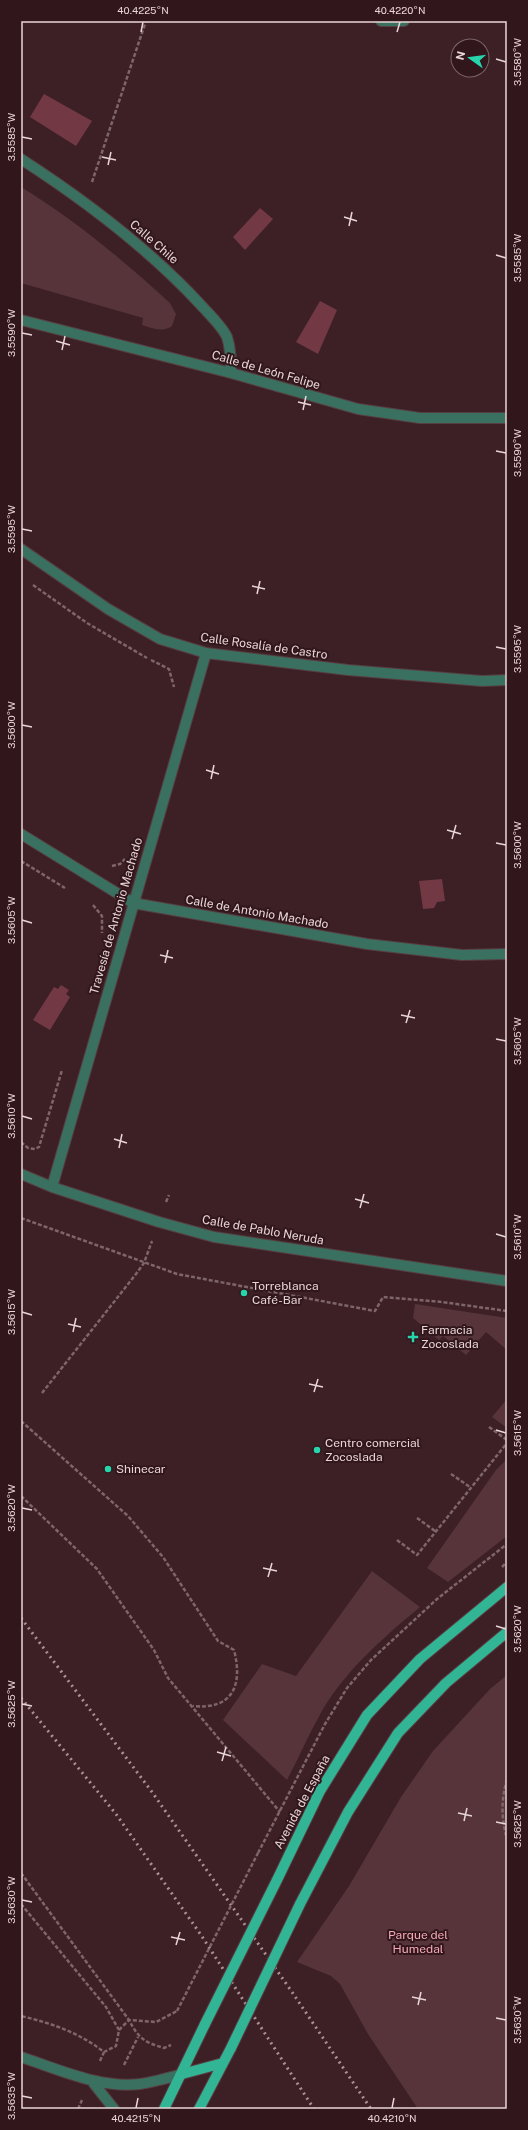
<svg xmlns="http://www.w3.org/2000/svg" width="528" height="2130" font-family="'Public Sans',sans-serif">
<rect width="100%" height="100%" fill="#3c2025"/>
<path fill="#56343a" d="M21,187C75,220 123,260 170,303L176,314L172,326C162,333 152,328 142,325L143,318L21,283Z
M415,1304L507,1318V1350L486,1332L466,1355L443,1336L439,1340L413,1318Z
M507,1399V1428L492,1417Z
M507,1459V1536L448,1582L427,1568L496,1470Z
M372,1571L420,1607C384,1637 348,1668 323,1709C310,1732 299,1757 287,1780L223,1720L262,1664L296,1676Z
M507,1675V2109H418L368,2034L340,1984L331,1976L297,1962L349,1886L401,1797L433,1751L490,1689Z"/>
<path fill="#723944" d="M44,94L92,121L76,146L30,117Z
M260,208L273,219L245,250L233,237Z
M320,301L337,310L318,354L296,342Z
M442,879L445,901L437,902L434,908L423,909L419,881Z
M61,985L69,990L66,994L70,997L50,1030L33,1020L54,987L58,989Z"/>
<g fill="none" stroke-linecap="round" stroke-linejoin="round">
<defs>
<path id="minor" d="M381,21H404
M21,159C86,201 147,247 200,304C208,313 222,326 227,337C231,349 231,361 231,373
M21,320L231,373L358,409L420,418H507
M21,549L108,609L160,639L206,653L348,670L482,681L507,680
M21,834L133,903L367,944L462,955L507,954
M21,1174L52,1187L159,1222L214,1237L507,1281
M52,1187L206,653
M21,2057C58,2069 100,2089 140,2084C154,2082 168,2078 182,2074
M91,2080L114,2109"/>
<path id="major" d="M277,1880L320,1791L367,1715L420,1659L507,1587
M300,1904L348,1812L398,1733L446,1683L507,1632
M182,2074L223,2063
M164,2109L205,2024
M199,2109L231,2048"/>
</defs>
<use href="#minor" stroke="#583d42" stroke-width="12"/>
<use href="#major" stroke="#583d42" stroke-width="12"/>
<path stroke="#7e656a" stroke-width="2.5" stroke-dasharray="4 2" stroke-linecap="butt" d="M92,182L146,21
M33,585L87,623L147,658
M151,660L169,669L174,687
M21,861L65,888
M112,866L120,864L125,859
M93,905L102,916V933
M21,1142L28,1148L35,1149L39,1147L62,1070
M166,1202L169,1195
M21,1218L177,1274L375,1311L383,1297L442,1302L507,1311
M42,1393L136,1274L144,1263L152,1241
M21,1421L128,1516L163,1557L218,1641L234,1650C243,1685 233,1710 193,1706
M489,1427L507,1440
M451,1474L470,1487
M21,1496L97,1569L154,1650L168,1678L280,1812
M417,1518L435,1531
M397,1540L417,1555L507,1443
M502,1567L507,1562
M507,1779C501,1800 501,1817 507,1839
M258,1853L325,1724L347,1688L371,1660L437,1599L507,1544
M21,1873L129,2020C139,2039 144,2042 164,2048L171,2045
M21,1904L106,2007L119,2030L116,2046L104,2052C80,2033 51,2023 21,2016
M119,2030L129,2020L156,2022L177,2011
M100,2061L104,2052
M124,2065L138,2037
M78,2109L82,2100"/>
<use href="#minor" stroke="#39705f" stroke-width="10"/>
<use href="#major" stroke="#32b594" stroke-width="10"/>
<path stroke="#a89195" stroke-width="3" stroke-dasharray="2 4" stroke-linecap="butt" d="M21,1618L152,1792L292,1992L371,2109
M21,1698L116,1814L201,1935L314,2109"/>
<defs>
<path id="major-bridge" d="M205,2024L277,1880
M231,2048L300,1904"/>
</defs>
<use href="#major-bridge" stroke="#583d42" stroke-width="12" stroke-linecap="butt"/>
<path stroke="#7e656a" stroke-width="2.5" stroke-dasharray="4 2" stroke-linecap="butt" d="M177,2011L258,1853"/>
<use href="#major-bridge" stroke="#32b594" stroke-width="10"/>
</g>
<path fill="none" stroke="#e9d5d8" stroke-width="1.5" d="M141,32L143,22M397,32L400,22M496,59L506,62M22,137L32,139M102,157L116,160M108,165L111,152M344,217L357,221M349,226L352,212M496,255L506,258M22,333L32,335M56,341L70,345M62,350L65,336M298,402L311,405M303,410L306,396M496,451L506,453M22,529L32,531M252,586L265,589M257,594L260,581M496,647L506,649M22,725L32,727M206,770L219,774M211,779L214,765M447,830L461,834M452,839L456,825M496,843L506,845M22,920L32,923M160,955L173,958M165,963L168,950M401,1015L415,1018M406,1023L410,1010M496,1039L506,1041M22,1116L32,1119M114,1139L127,1143M119,1148L122,1134M355,1199L369,1203M360,1208L364,1194M496,1234L506,1237M22,1312L32,1315M68,1324L81,1327M73,1332L76,1318M309,1384L323,1387M314,1392L318,1379M496,1430L506,1433M22,1508L32,1510M263,1568L277,1571M268,1577L272,1563M496,1626L506,1629M22,1704L32,1706M217,1752L231,1756M222,1761L226,1747M458,1813L472,1816M464,1821L467,1808M496,1822L506,1824M22,1900L32,1902M171,1937L185,1940M176,1945L180,1932M412,1997L426,2000M418,2005L421,1992M496,2018L506,2020M22,2096L32,2098M136,2108L138,2098M392,2108L394,2098"/>
<g fill="#27d5ad" stroke="#31171c" stroke-width="1.5">
<circle cx="244" cy="1293" r="4"/>
<path d="M411 1331h4v4h4v4h-4v4h-4v-4h-4v-4h4z"/>
<circle cx="317" cy="1450" r="4"/>
<circle cx="108" cy="1469" r="4"/>
</g>
<g text-anchor="middle" dominant-baseline="central" stroke-width="4" stroke-linejoin="round" paint-order="stroke">
<g font-size="12" fill="#e9d5d8" stroke="#31171c">
<text transform="translate(154 242) rotate(41)">Calle Chile</text>
<text transform="translate(266 370) rotate(16)">Calle de León Felipe</text>
<text transform="translate(264 646) rotate(8)">Calle Rosalía de Castro</text>
<text transform="translate(257 912) rotate(10)">Calle de Antonio Machado</text>
<text transform="translate(116 916) rotate(-74)">Travesía de Antonio Machado</text>
<text transform="translate(263 1230) rotate(10)">Calle de Pablo Neruda</text>
<text transform="translate(302 1802) rotate(-62)">Avenida de España</text>
</g>
<g font-size="12" fill="#e9d5d8" stroke="#31171c" text-anchor="start">
<text x="252" y="1286">Torreblanca<tspan x="252" dy="14">Café-Bar</tspan></text>
<text x="421" y="1330">Farmacia<tspan x="421" dy="14">Zocoslada</tspan></text>
<text x="325" y="1443">Centro comercial<tspan x="325" dy="14">Zocoslada</tspan></text>
<text x="116" y="1469">Shinecar</text>
</g>
<g font-size="12" fill="#f5a9b6" stroke="#31171c">
<text x="418" y="1935">Parque del<tspan x="418" dy="14">Humedal</tspan></text>
</g>
</g>
<rect width="528" height="2130" fill="none" stroke="#31171c" stroke-width="44"/>
<g transform="translate(470 58) rotate(284)"><circle r="19" fill="#31171c" stroke="#7b6367"/>
<path d="M0-3L7 15L0 10L-7 15Z" fill="#27d5ad"/>
<text y="-6" font-size="11" font-weight="bold" text-anchor="middle" fill="#e9d5d8">N</text>
</g>
<rect x="22" y="22" width="484" height="2086" fill="none" stroke="#e9d5d8" stroke-width="1.5"/>
<g font-size="10" text-anchor="middle" fill="#e9d5d8">
<text x="143" y="14">40.4225°N</text>
<text x="400" y="14">40.4220°N</text>
<text transform="translate(517 62) rotate(-90)" y="4">3.5580°W</text>
<text transform="translate(11 137) rotate(-90)" y="4">3.5585°W</text>
<text transform="translate(517 258) rotate(-90)" y="4">3.5585°W</text>
<text transform="translate(11 333) rotate(-90)" y="4">3.5590°W</text>
<text transform="translate(517 453) rotate(-90)" y="4">3.5590°W</text>
<text transform="translate(11 529) rotate(-90)" y="4">3.5595°W</text>
<text transform="translate(517 649) rotate(-90)" y="4">3.5595°W</text>
<text transform="translate(11 725) rotate(-90)" y="4">3.5600°W</text>
<text transform="translate(517 845) rotate(-90)" y="4">3.5600°W</text>
<text transform="translate(11 920) rotate(-90)" y="4">3.5605°W</text>
<text transform="translate(517 1041) rotate(-90)" y="4">3.5605°W</text>
<text transform="translate(11 1116) rotate(-90)" y="4">3.5610°W</text>
<text transform="translate(517 1237) rotate(-90)" y="4">3.5610°W</text>
<text transform="translate(11 1312) rotate(-90)" y="4">3.5615°W</text>
<text transform="translate(517 1433) rotate(-90)" y="4">3.5615°W</text>
<text transform="translate(11 1508) rotate(-90)" y="4">3.5620°W</text>
<text transform="translate(517 1629) rotate(-90)" y="4">3.5620°W</text>
<text transform="translate(11 1704) rotate(-90)" y="4">3.5625°W</text>
<text transform="translate(517 1824) rotate(-90)" y="4">3.5625°W</text>
<text transform="translate(11 1900) rotate(-90)" y="4">3.5630°W</text>
<text transform="translate(517 2020) rotate(-90)" y="4">3.5630°W</text>
<text transform="translate(11 2096) rotate(-90)" y="4">3.5635°W</text>
<text x="136" y="2122">40.4215°N</text>
<text x="392" y="2122">40.4210°N</text>
</g>
</svg>
